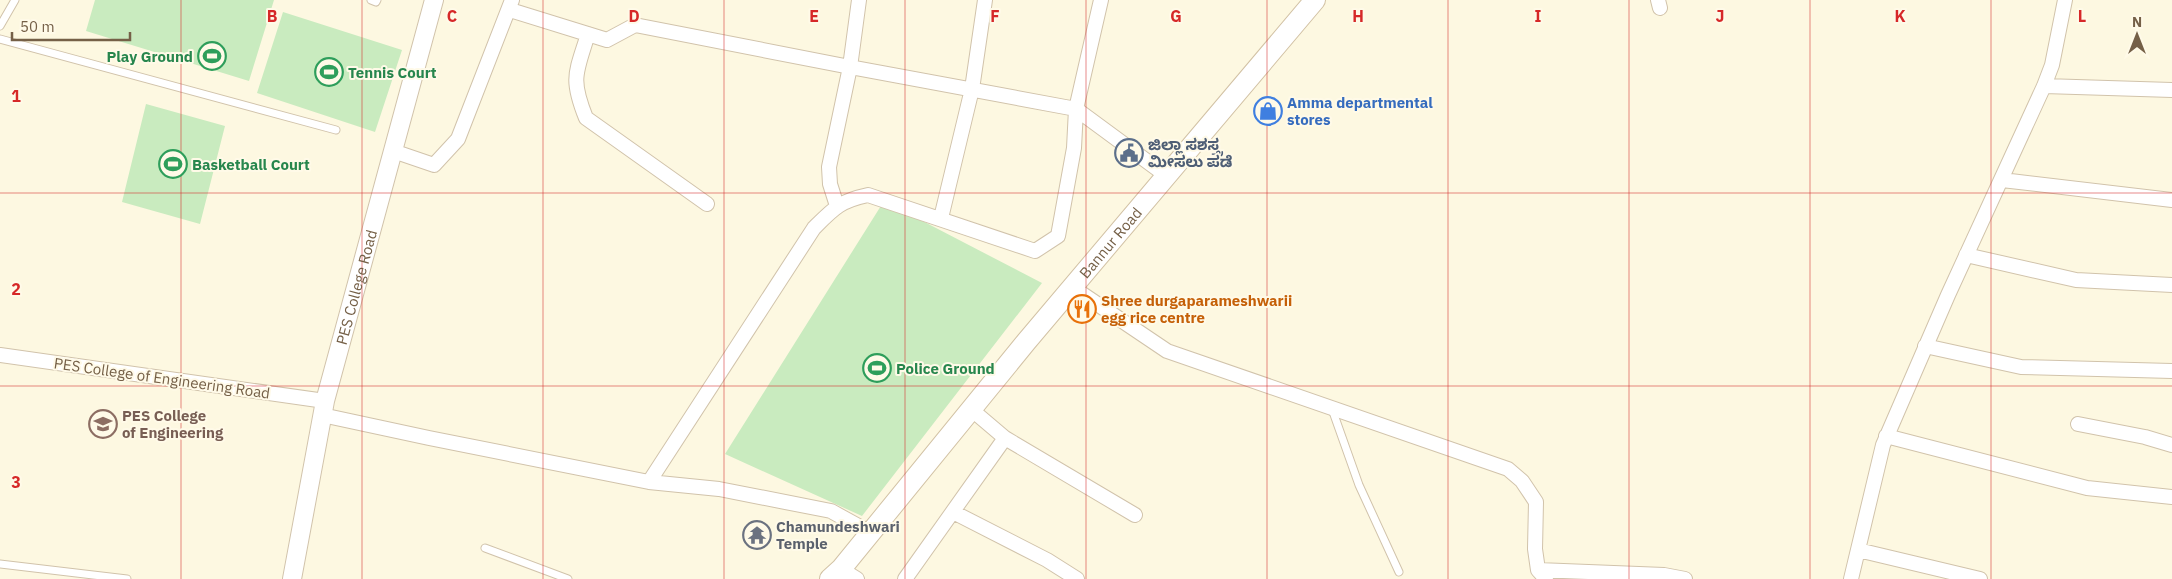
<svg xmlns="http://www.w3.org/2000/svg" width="2172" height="579" font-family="'IBM Plex Sans','Noto Sans Kannada',sans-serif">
<rect width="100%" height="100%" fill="#fdf8e1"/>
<path fill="#c9ebbf" d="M95,0H274L249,81L86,31Z
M283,12L402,50L375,132L257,93Z
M146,104L225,126L200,224L122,202Z
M884,201L1042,283L862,516L725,454Z"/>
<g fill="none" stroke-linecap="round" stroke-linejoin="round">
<defs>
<path id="service" d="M371,0L376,2L377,0
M0,26L15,0
M0,39L336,130
M1332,409L1359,485L1399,572
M485,548L568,579
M0,564L127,579"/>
<path id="minor" d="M1658,0L1660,8
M510,10L607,40L635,25L850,67L1076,109L1167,176
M588,34C576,73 570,78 586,118L707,204
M2044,86L2172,90
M393,151L434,165L458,139L512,0
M2002,180L2172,200
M837,206L830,184L829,167L850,67L859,0
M941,218L972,89L985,0
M1966,255L2076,280L2172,285
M1072,287L1167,351L1508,469L1522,481L1536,502L1535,549L1538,570L1546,579
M1925,346L2021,367L2172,371
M0,355L325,401
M322,415L429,438L649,482L719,489L831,511L871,533
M2078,424L2145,437L2172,445
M1886,436L2087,488L2172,497
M1005,438L1135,515
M649,482L814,228C834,208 840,201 868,195L1035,251L1058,236L1074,148L1076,109L1101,0
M953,512L1047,560L1077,579
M1858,550L1980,579
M841,569L857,579
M1538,570L1664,575L1685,579
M905,579L1005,438L972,410
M1851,579L1883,445L1948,295L2044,86L2052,65L2065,0"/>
<g id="tertiary">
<path id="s1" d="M292,579L325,401L434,0"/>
</g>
<g id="secondary">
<path id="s2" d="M830,579L841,569L1026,342L1315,0"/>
</g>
</defs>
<use href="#service" stroke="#d1c3ab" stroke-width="9"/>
<use href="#minor" stroke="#d1c3ab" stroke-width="16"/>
<use href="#tertiary" stroke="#d1c3ab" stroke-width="20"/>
<use href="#secondary" stroke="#d2c2a5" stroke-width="22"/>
<use href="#service" stroke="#fff" stroke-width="7"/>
<use href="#minor" stroke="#fff" stroke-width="14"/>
<use href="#tertiary" stroke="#fff" stroke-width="18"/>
<use href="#secondary" stroke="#fff" stroke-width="20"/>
</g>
<path fill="none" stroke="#d62828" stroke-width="1" stroke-opacity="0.55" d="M181,0V579M362,0V579M543,0V579M724,0V579M905,0V579M1086,0V579M1267,0V579M1448,0V579M1629,0V579M1810,0V579M1991,0V579M0,193H2172M0,386H2172"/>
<defs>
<symbol id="stadium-ring" viewBox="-11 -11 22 22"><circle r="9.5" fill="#fffae8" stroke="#2e9e5b" stroke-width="1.5"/><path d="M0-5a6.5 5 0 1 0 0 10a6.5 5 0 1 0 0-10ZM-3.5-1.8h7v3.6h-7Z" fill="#2e9e5b"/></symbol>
<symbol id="shop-ring" viewBox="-11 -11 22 22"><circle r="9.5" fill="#fffae8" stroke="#3f7fe0" stroke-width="1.5"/><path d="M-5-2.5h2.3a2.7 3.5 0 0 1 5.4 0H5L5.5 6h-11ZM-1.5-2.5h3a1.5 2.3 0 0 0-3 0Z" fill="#3f7fe0"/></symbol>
<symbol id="civic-ring" viewBox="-11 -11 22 22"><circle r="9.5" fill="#fffae8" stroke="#5c6f8a" stroke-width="1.5"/><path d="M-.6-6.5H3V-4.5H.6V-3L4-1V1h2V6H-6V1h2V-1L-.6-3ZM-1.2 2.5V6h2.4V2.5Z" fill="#5c6f8a"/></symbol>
<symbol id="restaurant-ring" viewBox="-11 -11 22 22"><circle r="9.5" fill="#fffae8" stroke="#e8710a" stroke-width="1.5"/><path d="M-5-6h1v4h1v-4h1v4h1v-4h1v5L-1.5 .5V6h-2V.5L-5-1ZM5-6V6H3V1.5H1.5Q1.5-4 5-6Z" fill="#e8710a"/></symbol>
<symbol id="university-ring" viewBox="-11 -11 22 22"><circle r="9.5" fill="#fffae8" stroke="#8d6e63" stroke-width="1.5"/><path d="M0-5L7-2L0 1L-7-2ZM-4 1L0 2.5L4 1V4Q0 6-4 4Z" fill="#8d6e63"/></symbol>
<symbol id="temple-ring" viewBox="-11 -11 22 22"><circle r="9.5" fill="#fffae8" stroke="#6b7280" stroke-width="1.5"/><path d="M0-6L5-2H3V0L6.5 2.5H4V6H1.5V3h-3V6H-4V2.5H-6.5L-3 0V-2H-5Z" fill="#6b7280"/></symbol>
</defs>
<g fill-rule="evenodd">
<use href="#stadium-ring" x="196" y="40" width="32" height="32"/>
<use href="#stadium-ring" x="313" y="56" width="32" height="32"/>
<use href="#shop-ring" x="1252" y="95" width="32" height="32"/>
<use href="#civic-ring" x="1113" y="137" width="32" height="32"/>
<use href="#stadium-ring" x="157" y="148" width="32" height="32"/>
<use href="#restaurant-ring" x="1066" y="293" width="32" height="32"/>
<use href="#stadium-ring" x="861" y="352" width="32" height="32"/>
<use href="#university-ring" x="87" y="408" width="32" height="32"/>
<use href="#temple-ring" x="741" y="519" width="32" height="32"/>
</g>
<g text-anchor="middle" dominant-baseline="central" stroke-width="4" stroke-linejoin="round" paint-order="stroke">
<g font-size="15" font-weight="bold" fill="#27864d" stroke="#fffae8" text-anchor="start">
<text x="193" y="56" text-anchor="end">Play Ground</text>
<text x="348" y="72">Tennis Court</text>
<text x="192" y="164">Basketball Court</text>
<text x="896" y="368">Police Ground</text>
</g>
<g font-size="15" font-weight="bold" fill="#366cbe" stroke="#fffae8" text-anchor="start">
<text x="1287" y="102">Amma departmental<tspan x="1287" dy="17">stores</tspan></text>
</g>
<g font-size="15" font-weight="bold" fill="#4e5e75" stroke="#fffae8" text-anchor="start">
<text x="1148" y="144">ಜಿಲ್ಲಾ ಸಶಸ್ತ್ರ<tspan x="1148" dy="17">ಮೀಸಲು ಪಡೆ</tspan></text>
</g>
<g font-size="15" fill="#756047" stroke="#fffae8">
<text stroke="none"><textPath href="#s2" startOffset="438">Bannur Road</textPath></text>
<text stroke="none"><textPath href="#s1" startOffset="299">PES College Road</textPath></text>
<text transform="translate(162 378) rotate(8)">PES College of Engineering Road</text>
</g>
<g font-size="15" font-weight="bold" fill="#c56008" stroke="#fffae8" text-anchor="start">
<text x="1101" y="300">Shree durgaparameshwarii<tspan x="1101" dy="17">egg rice centre</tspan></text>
</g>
<g font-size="15" font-weight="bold" fill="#785e54" stroke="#fffae8" text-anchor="start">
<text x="122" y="415">PES College<tspan x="122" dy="17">of Engineering</tspan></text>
</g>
<g font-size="15" font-weight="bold" fill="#5b616d" stroke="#fffae8" text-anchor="start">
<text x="776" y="526">Chamundeshwari<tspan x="776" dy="17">Temple</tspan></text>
</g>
</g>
<g font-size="16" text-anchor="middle" font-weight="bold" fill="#d62828" stroke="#fffae8" stroke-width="4" stroke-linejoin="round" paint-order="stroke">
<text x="272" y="22">B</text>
<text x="452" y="22">C</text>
<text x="634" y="22">D</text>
<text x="814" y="22">E</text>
<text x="995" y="22">F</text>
<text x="1176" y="22">G</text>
<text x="1358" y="22">H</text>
<text x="1538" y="22">I</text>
<text x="1720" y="22">J</text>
<text x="1900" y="22">K</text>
<text x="2082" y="22">L</text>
<text x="16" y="102">1</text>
<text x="16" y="295">2</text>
<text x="16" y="488">3</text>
</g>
<g transform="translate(2137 35)" stroke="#fffae8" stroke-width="4" paint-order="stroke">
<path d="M0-4L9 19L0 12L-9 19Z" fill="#756047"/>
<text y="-8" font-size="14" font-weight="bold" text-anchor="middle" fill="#756047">N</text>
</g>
<path d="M12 32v8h118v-8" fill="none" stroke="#756047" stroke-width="2.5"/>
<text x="20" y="32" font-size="15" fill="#756047" stroke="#fffae8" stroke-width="4" paint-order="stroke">50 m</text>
</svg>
